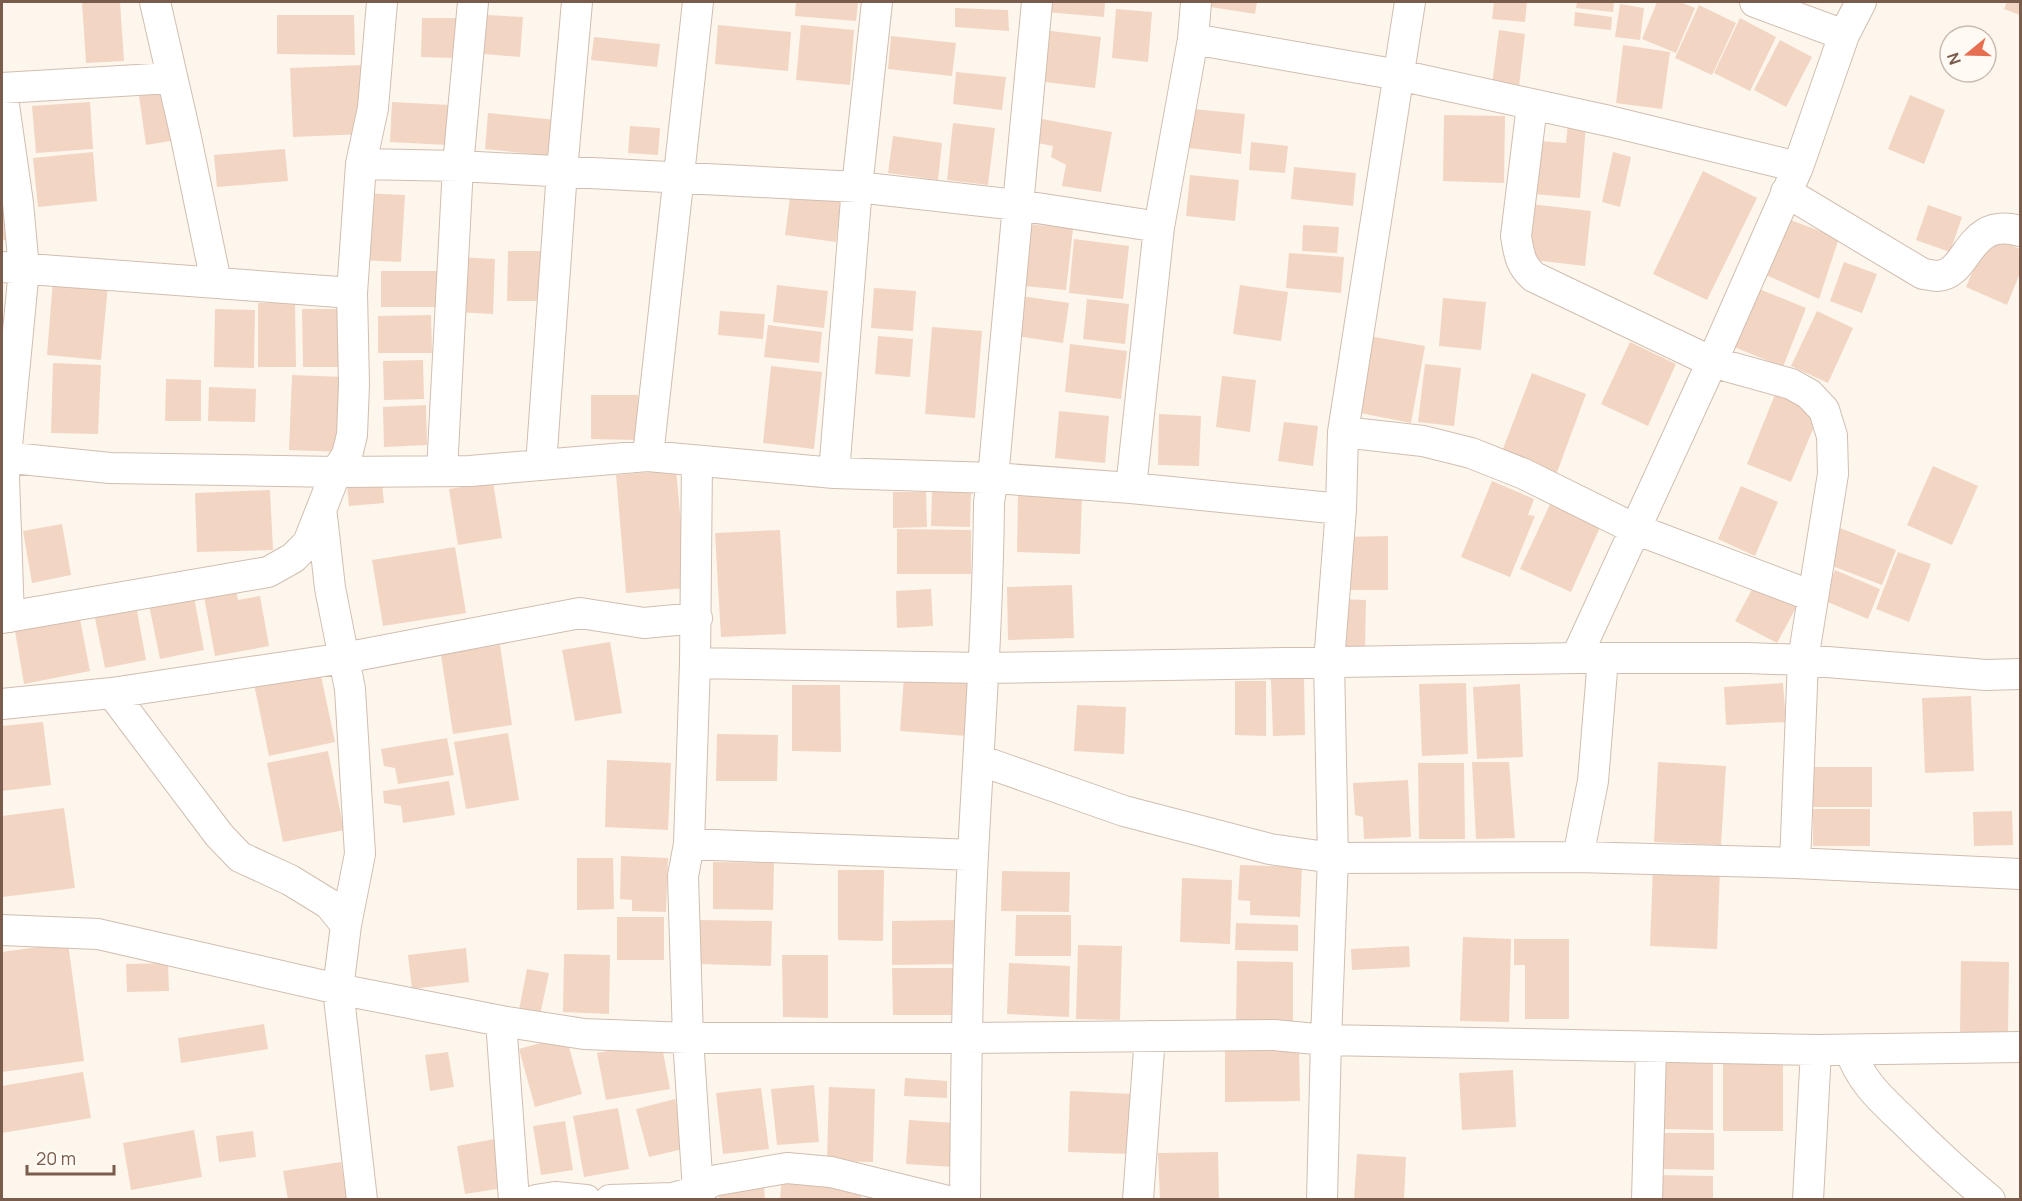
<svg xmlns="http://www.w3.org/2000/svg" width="2022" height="1201" font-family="Manrope,sans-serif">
<rect width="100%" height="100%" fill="#fdf6ec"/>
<path fill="#f3d5c3" d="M82,2H120L124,61L86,63Z
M796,2H858L856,21L795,16Z
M1047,2H1105L1104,17L1046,12Z
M1212,2H1257L1255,14L1211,7Z
M1494,2H1527L1525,22L1492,19Z
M1577,2H1614L1613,12L1576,8Z
M1657,2H1680L1695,8L1676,53L1642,39Z
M2007,2H2020V15L2004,9Z
M1620,4L1644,8L1640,40L1615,37Z
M1699,5L1736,23L1712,75L1675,58Z
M955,8L1008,10L1009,31L955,27Z
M1116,9L1152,12L1148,62L1112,58Z
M1575,12L1612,17L1611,30L1574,26Z
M277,15H354L355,55L277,54Z
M487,15L523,17L520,57L484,54Z
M422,18H457L455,58L421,57Z
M1740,18L1776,37L1750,91L1714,73Z
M718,25L791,32L788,71L715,64Z
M801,25L854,30L850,85L796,80Z
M1043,30L1101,37L1095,88L1037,81Z
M1499,30L1525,34L1518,96L1491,92Z
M891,36L956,43L952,76L888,69Z
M594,37L660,44L657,67L591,60Z
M1780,40L1812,57L1786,107L1754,90Z
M1623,45L1670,52L1662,109L1616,103Z
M362,65L365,134L293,137L290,68Z
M956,72L1006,77L1002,110L953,104Z
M170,91L177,140L146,145L139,96Z
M1910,95L1945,110L1924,164L1888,149Z
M90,102L93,149L36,153L32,106Z
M392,102L450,105L448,145L390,142Z
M1193,109L1245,114L1241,154L1189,148Z
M488,113L556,120L552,156L485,149Z
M1444,115L1505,116L1504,183L1443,181Z
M1042,119L1112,132L1101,192L1062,186L1066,165L1051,157L1053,146L1038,143Z
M953,123L995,128L988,185L947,180Z
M1568,124L1586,125L1580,198L1534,194L1539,141L1566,143Z
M630,126L660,128L658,155L628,153Z
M893,136L942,143L938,180L888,173Z
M1251,142L1288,146L1285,173L1249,170Z
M285,149L288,181L217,187L214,155Z
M93,152L97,201L38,207L33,158Z
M1613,152L1631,157L1620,207L1602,202Z
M1294,167L1356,173L1353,206L1291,199Z
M1703,171L1757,198L1707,300L1653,274Z
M1190,175L1239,180L1235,221L1186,216Z
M791,190L841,197L836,242L785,235Z
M7,193L9,240H2V194Z
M363,193L405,195L401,262L359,260Z
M1531,204L1591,211L1585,266L1525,259Z
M1928,205L1962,217L1950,252L1916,240Z
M1785,218L1839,238L1819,299L1764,274Z
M1021,223L1073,229L1066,290L1014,285Z
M1303,225L1339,227L1337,253L1302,251Z
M1988,235L2020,249V273L2007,305L1966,287Z
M1074,239L1129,246L1123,299L1069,293Z
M508,251H544L543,301H507Z
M1289,253L1344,257L1341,293L1286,288Z
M459,257L495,259L493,314L456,312Z
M1844,262L1877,274L1862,313L1830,301Z
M381,271H437V307H381Z
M53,280L108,285L101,360L47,355Z
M777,285L828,291L824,328L773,322Z
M1240,285L1288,292L1281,341L1233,334Z
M874,288L916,291L913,331L871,328Z
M1757,288L1806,308L1783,367L1734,347Z
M1015,295L1069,303L1063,343L1010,335Z
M1443,298L1486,302L1481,350L1439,346Z
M1087,299L1129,304L1125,344L1083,339Z
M258,303H295L296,367H258Z
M215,309L255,310L254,368L214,367Z
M302,309H339V367H303Z
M720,311L765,314L763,339L718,335Z
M1817,311L1853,328L1828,383L1791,366Z
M431,315L432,353H378V316Z
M768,325L822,332L819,363L764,357Z
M932,327L982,331L975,418L925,414Z
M1364,335L1425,346L1411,423L1350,411Z
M878,336L913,339L910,377L875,374Z
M1630,342L1676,364L1648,426L1601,404Z
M1070,344L1127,351L1121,399L1065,392Z
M423,360L424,399L384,400L383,361Z
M53,363L101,365L98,434L51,433Z
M1425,364L1461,368L1454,426L1418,422Z
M771,366L822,372L814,449L763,443Z
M1532,373L1586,394L1556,475L1501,454Z
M292,375L345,377L342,452L289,450Z
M1222,376L1256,380L1250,432L1216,427Z
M166,379L201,380V421H165Z
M209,387L256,389L255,422L208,421Z
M1776,392L1821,410L1791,482L1747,464Z
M591,395H638L637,440L591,439Z
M426,405L427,445L384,447L383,407Z
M1059,411L1109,416L1105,463L1055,458Z
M1159,414L1201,416L1199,466L1158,465Z
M1284,422L1318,426L1313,466L1278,461Z
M1933,466L1978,486L1952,545L1907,525Z
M676,470L687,588L626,593L616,475Z
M1492,481L1534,499L1528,515L1535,516L1510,577L1461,557Z
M493,482L502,538L458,545L449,489Z
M382,483L384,503L349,506L347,486Z
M1741,486L1778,502L1755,556L1718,539Z
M270,490L273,550L197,552L195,493Z
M932,491H971L970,527L931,526Z
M893,492H926L927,527L893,528Z
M1018,494L1082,496L1080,554L1017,552Z
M1552,500L1602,523L1571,592L1520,569Z
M62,524L71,575L32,583L23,531Z
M1840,528L1896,550L1882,585L1827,564Z
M897,529L971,530V574H897Z
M780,530L786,634L721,637L715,533Z
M1388,536V590H1342V537Z
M455,547L466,613L383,626L372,560Z
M1898,552L1931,564L1909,622L1876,609Z
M1835,570L1880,589L1868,619L1823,600Z
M1757,580L1799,602L1777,643L1735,621Z
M1072,585L1074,638L1008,640L1007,587Z
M235,586L238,600L260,596L269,646L215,656L203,591Z
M931,589L933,626L897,628L896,591Z
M194,597L204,650L160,659L149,605Z
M1339,599L1366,600L1365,648L1338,647Z
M135,600L146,660L105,668L93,608Z
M79,614L90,671L24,684L14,625Z
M610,642L622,713L575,721L562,650Z
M500,645L512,725L453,734L441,655Z
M320,671L335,742L269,756L254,684Z
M904,677L971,681L967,736L900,731Z
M1304,678L1305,735L1273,736L1271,679Z
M1235,681H1266V736L1235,735Z
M1466,683L1468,754L1422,756L1419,684Z
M1783,683L1786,722L1726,725L1724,687Z
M1520,684L1523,757L1477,759L1473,687Z
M792,685H840L841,752L792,751Z
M1971,696L1974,771L1925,773L1922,698Z
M1077,705L1126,707L1124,754L1074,751Z
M43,722L51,785L2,791V726Z
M508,733L519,800L466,809L454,742Z
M717,734L778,735L777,781H716Z
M447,738L454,775L398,784L395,768L384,766L381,749Z
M328,751L344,830L283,842L267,763Z
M607,760L671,763L668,830L605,827Z
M1472,762H1509L1515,838L1476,839Z
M1658,762L1726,766L1721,845L1654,842Z
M1418,763H1464L1465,839H1419Z
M1813,767H1872V807H1813Z
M1408,780L1411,837L1364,839L1363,817L1355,815L1353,783Z
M449,781L455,815L403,823L401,806L384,803L383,791Z
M64,808L75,888L2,897V816Z
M1813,809H1870V846H1813Z
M2012,811L2013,845L1974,846L1973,812Z
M621,856L668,858L666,912L632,911V900L620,899Z
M577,858H613L614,909L577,910Z
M713,862L774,863L773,910L713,909Z
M1240,865L1302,867L1300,917L1250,915V901L1238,900Z
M1653,866L1720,869L1717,949L1650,946Z
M838,870H884L883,941L838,940Z
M1002,871L1070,872L1069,912L1001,911Z
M1182,878L1232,880L1230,944L1180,942Z
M1016,915H1071V956H1015Z
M617,917H664V960H617Z
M698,920L772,921L771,966L697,964Z
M959,920V964L892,965V921Z
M1236,923L1298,925V951L1235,950Z
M1463,937L1511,939L1509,1022L1460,1021Z
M1514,939H1569V1019H1525V965H1514Z
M68,943L84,1061L2,1072V952Z
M1078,945L1122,946L1120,1020L1076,1019Z
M1409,946L1410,967L1352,970L1351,949Z
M466,948L469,982L412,989L408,955Z
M564,954L610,955L609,1014L563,1012Z
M782,955H828V1018L783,1017Z
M1237,961L1293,962V1025L1236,1024Z
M1961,961L2009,962L2008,1034L1960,1033Z
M168,963L169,991L127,992L126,964Z
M1009,963L1070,966L1069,1017L1007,1014Z
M892,968H959L960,1015H893Z
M527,969L549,973L540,1015L519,1010Z
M264,1024L268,1049L181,1063L178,1038Z
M566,1036L582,1094L535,1107L519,1049Z
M661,1041L670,1089L606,1100L597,1053Z
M1299,1049L1300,1101L1225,1102V1050Z
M448,1052L454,1087L430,1091L425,1055Z
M1661,1052H1713V1130L1661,1129Z
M1723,1057H1783V1131H1723Z
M1513,1070L1516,1127L1462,1130L1459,1073Z
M83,1072L91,1118L2,1133V1086Z
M905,1078L947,1081V1098L904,1096Z
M814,1085L819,1142L777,1145L771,1089Z
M829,1087L875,1089L873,1162L827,1161Z
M761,1088L769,1149L723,1154L716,1093Z
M1070,1091L1132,1094L1130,1154L1068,1152Z
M675,1099L687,1148L649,1157L636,1109Z
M618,1108L629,1169L584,1177L573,1116Z
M909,1120L955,1123L953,1167L906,1164Z
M565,1121L573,1170L541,1175L533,1126Z
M194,1130L202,1177L131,1190L123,1143Z
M253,1131L256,1157L219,1162L216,1136Z
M1658,1133H1714V1170L1658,1169Z
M495,1139L503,1188L465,1194L457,1146Z
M1218,1152L1219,1200H1160L1158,1153Z
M1357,1154L1406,1157L1404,1200H1354Z
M341,1162L347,1200H288L283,1171Z
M782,1175L862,1182L861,1200H780Z
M1657,1175L1713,1176V1200H1657Z
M764,1186L765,1200H719V1188Z"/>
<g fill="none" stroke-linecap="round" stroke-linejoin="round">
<defs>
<path id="minor" d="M155,2L185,133L216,282
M1037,2L1018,205L1159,227L1193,39L1196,2
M1755,2L1844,35
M1193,39L1399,75L1609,121L1798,167
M2,88L171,78
M2,91L18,203L24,269L4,477L9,617
M1532,105L1516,236C1519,254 1520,265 1534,277L1712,362L1791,384L1809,394L1824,410L1832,436L1833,474L1803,660L1795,863
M1786,192L1923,274C1927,274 1932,276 1937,276C1970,275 1966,216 2020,231
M2,267L352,293
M1343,432L1423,441L1471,453L1524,474L1635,529L1812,596
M648,456L698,2
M2,457L110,468L336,472L347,455L352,435L354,384L352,293L361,164L373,108L382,2
M541,465L562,171L577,2
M442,471L458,166L473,2
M834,473L857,187L877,2
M1131,488L1341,509
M322,516L330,588L350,689L360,854L346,925
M2,618L268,572L293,558L308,543L336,472L470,471L648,456L834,473L993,478L1018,205L857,187L458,166L361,164
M1576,658L1712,362L1798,167L1844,35L1861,2
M695,663L697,461
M112,693L344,658L580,613L644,623L697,618
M2,704L112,693L219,835L240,857L290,880L329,904L346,925L338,989L98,934L2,930
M979,760L1124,811L1270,849L1333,858L1578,857L1795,863L2020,874
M689,844L973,855
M1578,857L1593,781L1603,658
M501,1021L514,1200
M1850,1050C1861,1082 1881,1099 1905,1122C1932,1149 1960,1175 1990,1200
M698,1191L688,1038L683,876L689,844L695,663L984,668L1576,658H1747L1803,660L1986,675L2020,674
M362,1200L338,989L501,1021L584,1034L688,1038H966L1274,1035L1326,1040L1816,1050L2020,1047
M536,1200L555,1197L586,1200
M610,1200L673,1198L698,1191L712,1181L787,1168L831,1172L944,1200
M965,1200C966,1085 967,970 973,855C979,737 988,620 989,502L993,478L1131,488L1159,227
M1138,1200L1150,1036
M1322,1200L1326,1040L1333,858L1329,662L1341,509L1343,432L1410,2
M1647,1200L1651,1047
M1808,1200L1816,1050"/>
</defs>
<use href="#minor" stroke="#d1beb0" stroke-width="32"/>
<use href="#minor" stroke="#fff" stroke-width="30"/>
</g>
<rect width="2022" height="1201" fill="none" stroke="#7a5c4d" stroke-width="6"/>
<g transform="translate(1968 54) rotate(251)"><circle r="28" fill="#fffaf3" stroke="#cabbb1" stroke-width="1.5"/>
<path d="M0-4.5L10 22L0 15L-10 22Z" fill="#e76f51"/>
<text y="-9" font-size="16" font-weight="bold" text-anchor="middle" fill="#7a5c4d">N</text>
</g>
<path d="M27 1165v9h87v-9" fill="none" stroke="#7a5c4d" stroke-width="3"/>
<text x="36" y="1165" font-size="18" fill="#7a5c4d" stroke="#fffaf3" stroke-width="4.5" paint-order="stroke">20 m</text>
</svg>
